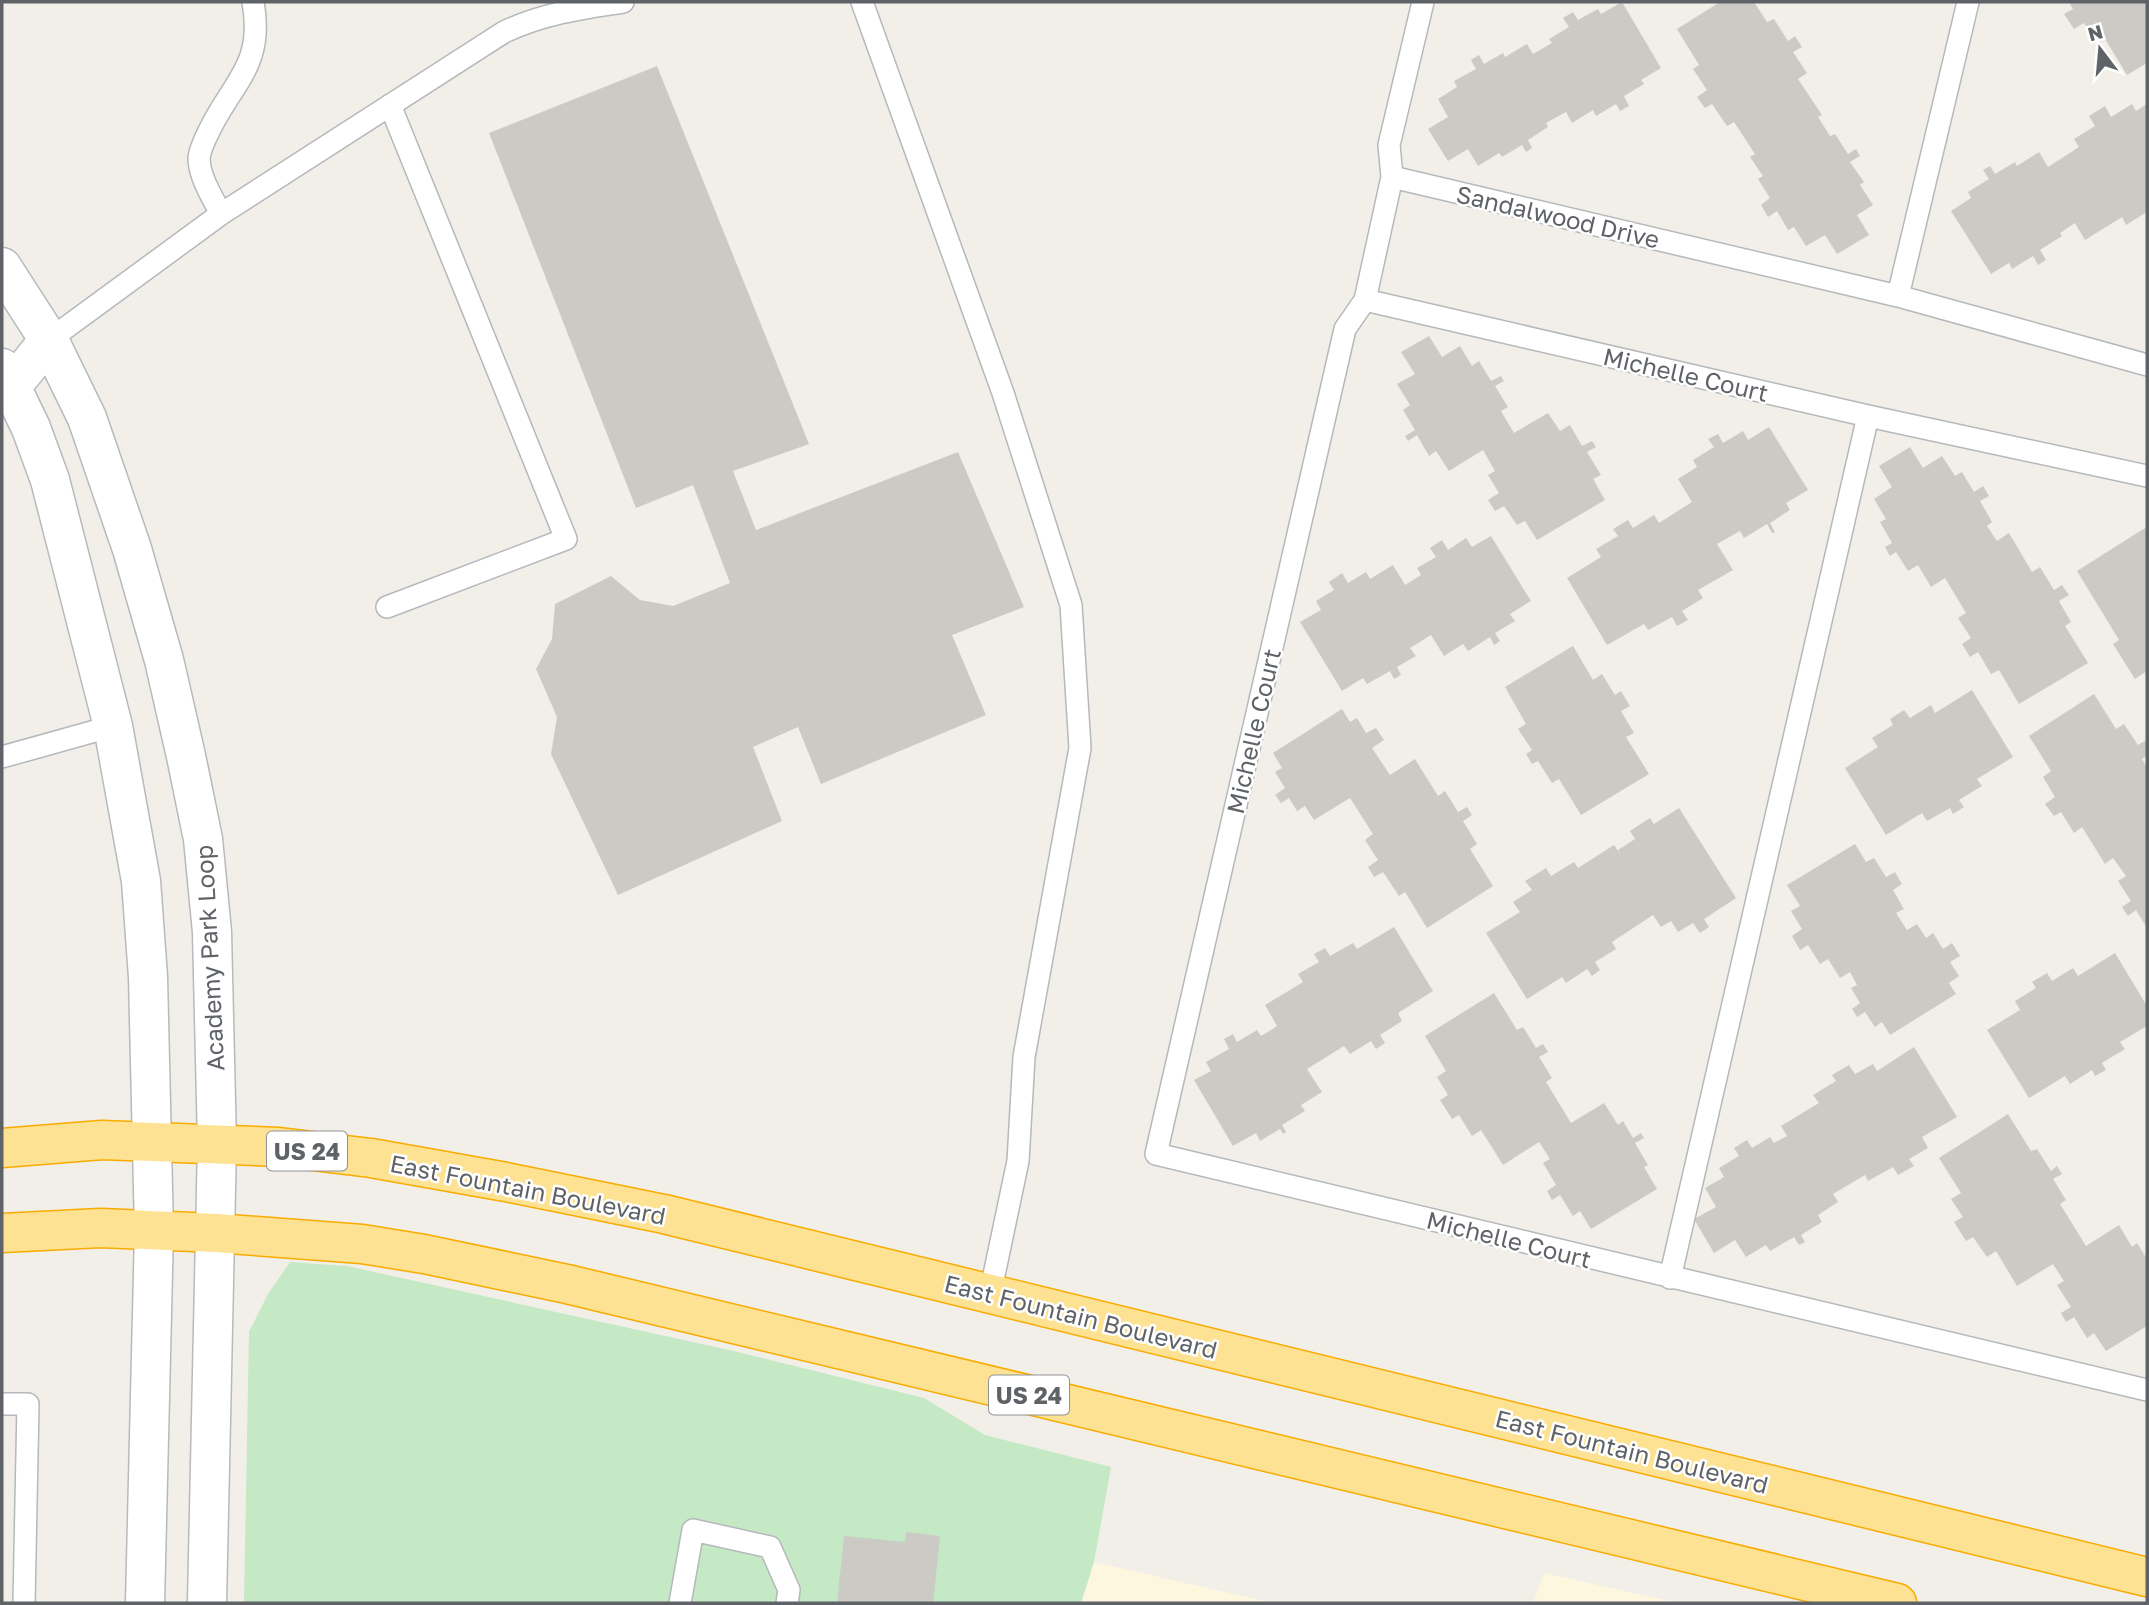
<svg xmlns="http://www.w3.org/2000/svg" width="2149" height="1605" font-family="'Golos Text',sans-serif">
<rect width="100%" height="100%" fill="#f1efe8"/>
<path fill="#fef7e0" d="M1094,1562L1272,1603H1081Z
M1544,1573L1678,1603H1533Z"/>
<path fill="#c5e8c5" d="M290,1262L347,1266L738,1352L924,1398L985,1435L1111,1467L1094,1562L1081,1603H244L249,1332L268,1294Z"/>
<path fill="#cccac5" d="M1622,2L1661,68L1641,80L1644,84L1624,96L1629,106L1620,111L1616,104L1596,116L1593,110L1572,123L1566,112L1546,123L1548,127L1528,140L1532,148L1526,152L1522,145L1502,157L1499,153L1478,166L1468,149L1448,161L1428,129L1448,117L1438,99L1457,87L1454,81L1476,69L1471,60L1479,55L1484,64L1503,53L1505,57L1527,44L1533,54L1552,43L1549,39L1569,27L1563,18L1573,12L1578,20L1598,9L1601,14Z
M1720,2H1754L1767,22L1774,19L1788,41L1795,36L1802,47L1793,52L1807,73L1798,79L1822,115L1818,117L1830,136L1835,134L1848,154L1856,149L1860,156L1850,162L1864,182L1860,185L1873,205L1857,215L1869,235L1837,254L1825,235L1806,246L1794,227L1788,230L1777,211L1768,217L1761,205L1770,198L1758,179L1763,176L1750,157L1755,154L1734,122L1727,126L1712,104L1705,108L1697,97L1707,90L1693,69L1699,65L1677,29Z
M2069,2H2147V63L2127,75L2105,39L2097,44L2084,23L2074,29L2064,14L2073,9Z
M657,66L809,444L733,471L756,530L958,452L1024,607L952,635L986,715L821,784L798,727L753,747L782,821L618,895L551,754L557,717L536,669L552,639L555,604L611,576L640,600L673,606L730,583L693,485L636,508L489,133Z
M2132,104L2136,111L2147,104V212L2126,225L2122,217L2085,240L2075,223L2060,233L2062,236L2040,250L2046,260L2038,265L2033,256L2012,269L2009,263L1991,274L1951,211L1971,198L1968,192L1989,179L1983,170L1990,166L1995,174L2015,162L2017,166L2039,152L2048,167L2079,147L2074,139L2095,126L2089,116L2105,106L2111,117Z
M1429,336L1442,357L1460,346L1472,366L1479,361L1491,381L1501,376L1504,381L1495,386L1508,407L1501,411L1514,433L1548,413L1560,431L1570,425L1582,446L1592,441L1596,447L1587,452L1601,475L1593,479L1605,500L1537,540L1525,521L1517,525L1504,506L1495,511L1488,500L1499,493L1488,475L1495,471L1483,450L1449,471L1436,451L1429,456L1417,435L1408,441L1405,436L1415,430L1403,410L1410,405L1397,384L1415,374L1401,352Z
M1769,427L1808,490L1786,503L1790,510L1770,523L1775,532L1772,533L1767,524L1744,538L1740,531L1717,544L1733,570L1698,590L1703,598L1682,611L1688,620L1677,626L1672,617L1648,630L1644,624L1607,645L1567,578L1601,557L1596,549L1618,536L1613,529L1628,520L1633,528L1654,515L1659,523L1692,502L1678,479L1697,467L1693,460L1714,447L1708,439L1718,434L1723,443L1743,431L1748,440Z
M1910,447L1923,468L1942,456L1955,476L1962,472L1974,492L1983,486L1989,496L1980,501L1992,522L1987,526L1997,541L2009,533L2032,572L2040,567L2054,590L2062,585L2069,595L2059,601L2071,622L2065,626L2088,663L2019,704L1999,670L1991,674L1978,652L1970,657L1962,644L1971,638L1958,618L1966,613L1945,578L1931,587L1918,565L1908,571L1896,552L1890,556L1885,547L1892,543L1880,522L1886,519L1874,499L1892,487L1879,466Z
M2145,528L2147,532V671L2135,679L2113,644L2119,640L2077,571Z
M1491,536L1531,601L1510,614L1515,621L1495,633L1500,641L1494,645L1490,637L1468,651L1463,644L1444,656L1431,635L1410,648L1416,656L1397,667L1401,675L1394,679L1390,671L1367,684L1363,678L1342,691L1300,622L1321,610L1316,601L1334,590L1329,582L1342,573L1348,583L1366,572L1370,579L1393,565L1405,585L1421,575L1417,568L1436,557L1430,548L1442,540L1448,550L1466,538L1472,547Z
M1573,646L1593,680L1602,674L1615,695L1621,691L1630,706L1621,711L1634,733L1626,737L1649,774L1581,815L1559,779L1552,783L1538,761L1532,764L1526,754L1532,750L1518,729L1526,724L1505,687Z
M1972,690L2013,757L1977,779L1982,786L1959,800L1964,807L1953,814L1950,808L1927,821L1922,813L1886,835L1845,768L1878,747L1872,738L1893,725L1890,719L1904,710L1910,718L1931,705L1935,713Z
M2094,694L2116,729L2124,724L2138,745L2145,741L2147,744V755L2142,759L2147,768V928L2136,910L2128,916L2122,907L2131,901L2118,881L2126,876L2113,858L2105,864L2082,827L2074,833L2061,812L2054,816L2045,804L2055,797L2043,777L2051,771L2029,736Z
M1342,709L1350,722L1357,718L1366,733L1376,728L1384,740L1372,748L1390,775L1415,759L1438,796L1445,791L1458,812L1467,807L1472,815L1463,821L1477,844L1470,849L1493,886L1427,928L1405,892L1399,896L1383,872L1374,877L1368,867L1378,860L1365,840L1373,834L1350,798L1314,820L1305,806L1297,811L1289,798L1281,803L1275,795L1285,788L1275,772L1282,768L1273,753Z
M1679,808L1736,898L1704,919L1709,927L1700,933L1693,923L1678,932L1671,921L1661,927L1653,915L1612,942L1616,949L1595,962L1600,970L1592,976L1587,969L1566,983L1562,977L1527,999L1486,933L1520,912L1513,902L1532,890L1525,881L1546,868L1551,876L1574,862L1578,868L1614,845L1622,857L1618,850L1635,839L1630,831L1650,818L1654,824Z
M1855,844L1866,862L1874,858L1886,877L1895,872L1902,884L1893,890L1904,909L1896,913L1907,930L1917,924L1926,938L1933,933L1943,949L1952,943L1960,956L1950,962L1959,976L1949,983L1956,994L1890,1035L1882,1022L1875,1027L1865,1012L1857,1017L1852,1009L1860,1003L1851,988L1857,985L1850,972L1840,978L1828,959L1820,964L1808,945L1800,950L1792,936L1802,929L1791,911L1800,906L1787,885Z
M1394,927L1433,991L1398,1013L1402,1021L1380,1035L1385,1043L1376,1049L1371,1041L1350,1054L1344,1046L1307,1069L1322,1092L1301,1105L1305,1111L1282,1125L1286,1132L1283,1134L1280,1129L1260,1141L1256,1133L1233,1146L1194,1080L1211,1071L1206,1062L1229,1049L1224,1039L1233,1034L1237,1042L1257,1030L1261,1036L1277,1026L1265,1005L1303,982L1298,974L1319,962L1314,954L1325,948L1330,956L1353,943L1357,949Z
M2115,953L2147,1006V1026L2120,1042L2125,1049L2102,1063L2106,1070L2095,1076L2092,1070L2070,1084L2065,1076L2029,1098L1987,1030L2020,1010L2015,1001L2036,988L2032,982L2047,973L2052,981L2073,968L2078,976Z
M1494,993L1517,1030L1523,1027L1536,1048L1543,1044L1548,1052L1539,1057L1552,1078L1546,1082L1571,1123L1604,1103L1618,1125L1623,1121L1633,1138L1641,1133L1644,1138L1635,1143L1648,1165L1644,1167L1657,1189L1591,1229L1580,1211L1573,1216L1560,1195L1552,1200L1547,1191L1556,1185L1543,1163L1550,1159L1539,1142L1503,1165L1481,1130L1472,1136L1459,1115L1452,1119L1440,1100L1448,1095L1437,1077L1446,1071L1425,1036Z
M1914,1047L1957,1117L1922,1137L1928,1148L1909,1159L1914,1166L1898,1175L1893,1167L1868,1181L1865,1175L1833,1194L1838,1202L1818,1215L1822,1222L1801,1235L1805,1242L1799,1245L1794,1237L1770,1251L1766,1245L1746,1257L1735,1240L1714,1253L1694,1219L1716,1207L1705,1188L1724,1177L1719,1168L1739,1156L1734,1148L1747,1140L1752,1148L1770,1137L1774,1143L1787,1136L1781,1126L1819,1103L1813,1095L1836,1081L1832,1075L1849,1065L1855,1074L1873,1064L1877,1071Z
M2008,1114L2031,1151L2037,1149L2051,1171L2057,1166L2062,1174L2053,1179L2066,1200L2060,1204L2086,1246L2119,1225L2132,1247L2137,1243L2147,1259V1326L2106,1351L2094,1333L2087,1338L2074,1317L2066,1322L2061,1313L2071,1307L2057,1285L2064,1281L2053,1264L2017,1286L1996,1251L1987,1257L1973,1237L1966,1241L1954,1222L1963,1217L1951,1199L1961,1193L1939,1158Z
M906,1532L940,1536L933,1603H837L844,1536L905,1542Z"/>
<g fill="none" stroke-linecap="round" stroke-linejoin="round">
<defs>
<path id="lane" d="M862,2L1003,393L1071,605L1080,748L1024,1057L1018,1161L990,1294
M1392,177L1898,296L2147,365
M221,214C213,198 199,177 199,158C200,148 206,137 211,127C235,80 264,63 253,2
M1898,296L1968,2
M1365,300L1392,177L1389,145L1423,2
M49,340L221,214L504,32C542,14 581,8 623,2
M2147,476L1868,416L1365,300L1345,329L1156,1154L2147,1390
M387,607L566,539L390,105
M2,757L113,726
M1670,1278L1868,416
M2,1404H28L24,1603
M680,1603L693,1530L770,1547L789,1590L787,1603"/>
<path id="street" d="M2,392L12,386L49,340"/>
<path id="secondary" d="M2,267L49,340L87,418L132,549L164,660L186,756L203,839L212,932L217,1144L207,1603
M2,368L31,428L50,480L113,726L141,881L148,977L154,1231L145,1603"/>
<path id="highway" d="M2,1148L102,1140L279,1147L371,1158L506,1182L664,1214L2147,1577
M2,1233L101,1228L216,1233L362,1244L424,1254L567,1284L1897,1603"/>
</defs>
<use href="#lane" stroke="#b5b8bc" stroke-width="24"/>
<use href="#street" stroke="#b5b8bc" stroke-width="41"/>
<use href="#secondary" stroke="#b6babf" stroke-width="41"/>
<use href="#highway" stroke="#f9ab00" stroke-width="41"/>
<use href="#lane" stroke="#fff" stroke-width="21"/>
<use href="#street" stroke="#fff" stroke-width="38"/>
<use href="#secondary" stroke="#fff" stroke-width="38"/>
<use href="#highway" stroke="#fde293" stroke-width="38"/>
</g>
<g text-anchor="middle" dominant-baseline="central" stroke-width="5" stroke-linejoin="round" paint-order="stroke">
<g fill="#fff" stroke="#8f9295" stroke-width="2">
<rect x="267" y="1131.5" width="80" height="39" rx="5"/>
<rect x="989" y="1375.5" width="80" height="39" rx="5"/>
</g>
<g font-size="23" font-weight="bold" fill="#5f6368">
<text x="307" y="1151">US 24</text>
<text x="1029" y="1395">US 24</text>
</g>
<g font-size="24" fill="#5f6368" stroke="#fff">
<text transform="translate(1558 216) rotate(13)">Sandalwood Drive</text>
<text transform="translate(1686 374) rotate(13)">Michelle Court</text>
<text transform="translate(1253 731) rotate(-77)">Michelle Court</text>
<text transform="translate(209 958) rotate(-93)">Academy Park Loop</text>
<text transform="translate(528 1189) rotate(11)">East Fountain Boulevard</text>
<text transform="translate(1509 1239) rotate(14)">Michelle Court</text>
<text transform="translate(1081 1316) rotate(14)">East Fountain Boulevard</text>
<text transform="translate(1632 1451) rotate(14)">East Fountain Boulevard</text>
</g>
</g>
<rect width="2149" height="1605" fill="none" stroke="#5f6368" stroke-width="7"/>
<g transform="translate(2100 49) rotate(344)" stroke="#ffffff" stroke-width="5" paint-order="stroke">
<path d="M0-5L12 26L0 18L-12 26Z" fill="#5f6368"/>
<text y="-10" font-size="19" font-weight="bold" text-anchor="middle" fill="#5f6368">N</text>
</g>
</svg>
